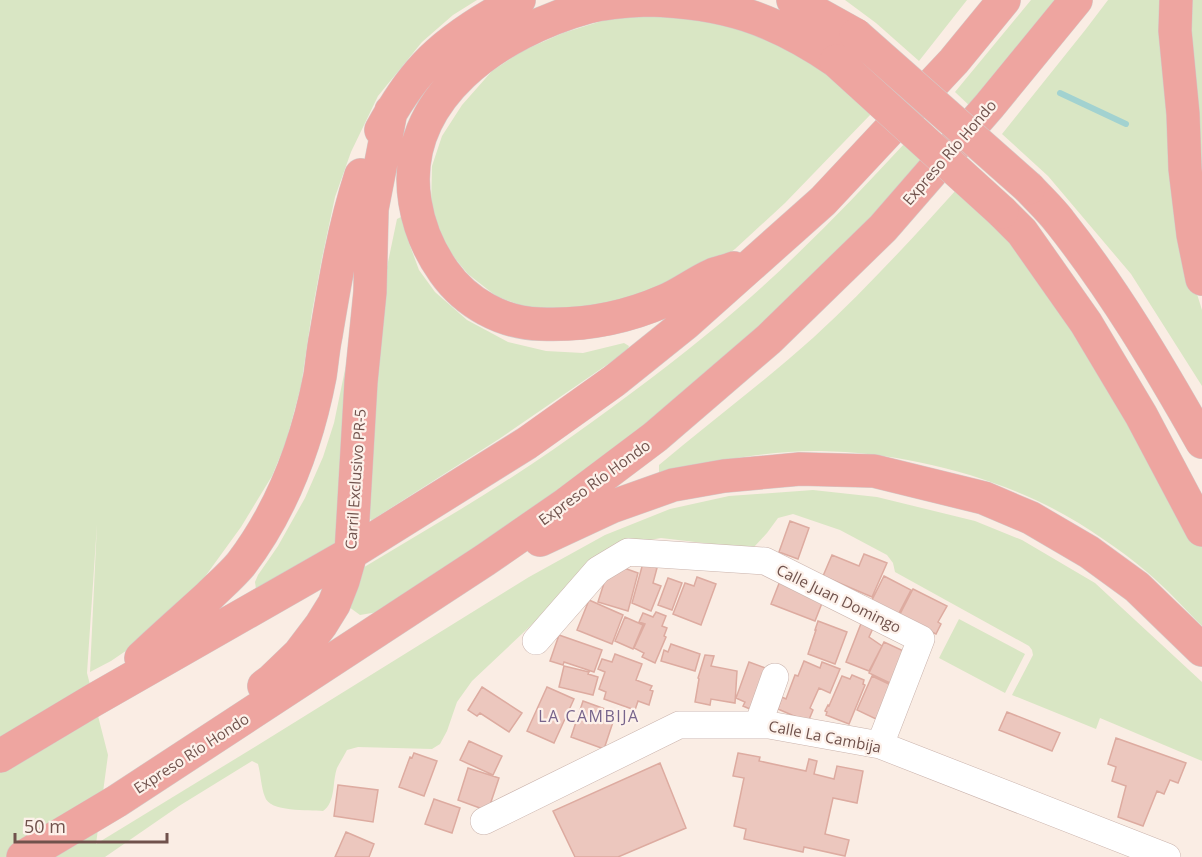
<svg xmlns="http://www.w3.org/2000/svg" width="1202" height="857" font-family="'Open Sans',sans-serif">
<rect width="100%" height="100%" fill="#faede4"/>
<path fill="#d9e6c4" d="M0,0H477L453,15L422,42L378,96L351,152L335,197L322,258L312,312L301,386L286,442L272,476L241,527L191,596L133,646L111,661L90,672L97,524L87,673L108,755L96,844L258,745L529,577L605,535L670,509L729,496L813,490L877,497L975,521L1022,540L1095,583L1202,682V761L1100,718L1096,729L1012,695L1033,655L1032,650L1029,646L895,572L893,563L887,555L840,530L793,514L778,518L767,533L754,547H738L661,538L638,542L558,600L472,681L457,702L447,731L440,744L432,749L358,747L347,750C344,756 340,762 337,768C332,782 336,802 323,811C309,810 269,812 265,797C261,787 261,775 258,764L252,761L179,806L105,857H0Z
M845,0H967L919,61L876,23Z
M1031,0H1055L972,108L955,92Z
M1108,0H1169L1197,294L1202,310V386L1131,274L1048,176L1002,134L1086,29Z
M1193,0H1202V182L1190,42Z
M658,15L677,16L751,31L789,49L813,64L829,76L871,114L785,203L735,249L700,276L629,304L551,311L522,306L496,296L468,274L443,244L431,208L432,166L442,136L462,105L492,71L522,51L563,33L608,19Z
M905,143L924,160L882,206L767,325L629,444L378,612L360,615L349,607L361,569C426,530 492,492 554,449C605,413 657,375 706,335C778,277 842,211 905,143Z
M957,189L1001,229L1056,299L1202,543V626C1184,608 1166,588 1147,572C1133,560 1118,549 1103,539C1025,483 917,453 821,451C769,450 710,462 659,474V465C710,422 764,382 814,337C864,291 911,240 957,189Z
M401,217L404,222L409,243L419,270L435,292L467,320L508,342L546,351L583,353L624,343L629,346L627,351L499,439L372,520L365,518L383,286L397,219Z
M347,360L337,542L256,589L255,582L258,575L278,546L305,498L323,457L334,423Z
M959,619L1025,654L1005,693L939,658Z"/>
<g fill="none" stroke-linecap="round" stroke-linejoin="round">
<path stroke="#a2d2d0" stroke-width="6" d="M1060,93L1126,124"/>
</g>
<path fill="#ecc7be" stroke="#ddaba0" stroke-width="1.5" d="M790,521L809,528L798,559L779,552Z
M864,554L887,563L872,597L823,576L832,555L859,566Z
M643,563L657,568L653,583L661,586L651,611L632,603Z
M624,568L638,573L628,611L598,602L605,580Z
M884,576L911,590L898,615L871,602Z
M697,577L716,584L701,625L673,614L685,583L694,586Z
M668,578L682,583L672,610L658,605Z
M780,581L824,598L815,621L771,604Z
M913,589L947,606L938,622L941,624L936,634L932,632L931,635L898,618Z
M589,600L623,615L612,644L577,630Z
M656,612L666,616L662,626L667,628L664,636L666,637L655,663L642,657L644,653L634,648L645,624L639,622L643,613L653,617Z
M625,617L643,625L633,649L615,641Z
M818,621L847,632L835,664L808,654L816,630H815Z
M862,621L874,626L869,637L882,646L869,671L846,662Z
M559,635L602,650L594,672L564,662L563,665L550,661Z
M884,642L908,653L892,684L869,673Z
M671,644L700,654L695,671L661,661L664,650L668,652Z
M615,654L642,664L636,680L652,686L650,690L653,691L649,705L638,701L635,710L604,699L606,692L599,689L605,672L598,669L602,659L612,662Z
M705,655L714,656L711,666L737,671L735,703L711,699L710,705L695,702L699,679L698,678Z
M804,661L820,668L822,662L840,669L830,693L819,688L810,708L813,710L808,722L778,709L782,697L786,699L795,675L798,676Z
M749,662L771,670L757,712L743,706L745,702L736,698Z
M564,666L589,672L588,674L598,677L593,695L559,687Z
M852,675L864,680L863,684L865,685L849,724L826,715L827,712L825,711L828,705L829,706L842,676L850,679Z
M872,676L891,685L876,719L857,710Z
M482,687L522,713L509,732L480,713L477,716L468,710Z
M547,687L574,699L554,743L527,731Z
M583,701L616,713L604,749L571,737Z
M1007,712L1060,733L1052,751L999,730Z
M1116,738L1186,763L1178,783L1170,780L1164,794L1157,791L1143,826L1118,817L1126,786L1112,781L1116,767L1108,764Z
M469,741L502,756L493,775L460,760Z
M414,753L437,761L424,796L399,787L410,757L412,758Z
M738,753L760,757L759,761L806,771L809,759L817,761L814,774L834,779L837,766L863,771L857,803L833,798L825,834L849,840L845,856L804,847L803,852L744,839L746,829L734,826L744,778L733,776Z
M660,763L686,828L618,857H575L553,811Z
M468,768L499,778L488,811L458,800Z
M338,785L378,790L373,822L334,816Z
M434,799L460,808L452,833L425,824Z
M346,832L374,844L369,857H335Z"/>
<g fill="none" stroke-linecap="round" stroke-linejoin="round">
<defs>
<path id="minor" d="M536,641L598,570L628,552L765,561L921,639L880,745
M758,725L775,677
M484,821L679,725H769L880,745L1167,857"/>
<path id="highway" d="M647,0C627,1 607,2 588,7C501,31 398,97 415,202C419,227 429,251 444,272C466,303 502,323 540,324C583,326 625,318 664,301C681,294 696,282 712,275C719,272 727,271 734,268
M648,0C723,2 773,18 836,61
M793,0L856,35
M1176,0L1175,31L1183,114L1185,169L1193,235L1202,279
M381,130C393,108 407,85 425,66C451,38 486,17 519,0
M1029,188C1039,199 1051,210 1060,222C1114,290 1159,366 1202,442
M1002,212L1022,232L1086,323L1141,415L1202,530
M540,540L611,507L673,485L724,476L800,469L874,471L984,498L1031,518L1089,552L1137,587L1202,650
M141,658C163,637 186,617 209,596C219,586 231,576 241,564C282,510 307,443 320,376C322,363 323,349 326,335C335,281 344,227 361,175
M264,686L272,680L299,654L321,625L334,604L343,581L351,553L361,382L370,292L372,209L391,111
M0,756L92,701L351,553L527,443L614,381L685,324L823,201L954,61L1004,0
M23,857L117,801L485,560L566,504L655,437L769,339L883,228L990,105L1076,0"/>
</defs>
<use href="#minor" stroke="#cab3ac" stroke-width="28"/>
<use href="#highway" stroke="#d4cbc9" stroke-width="34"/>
<use href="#minor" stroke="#fff" stroke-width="27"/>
<use href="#highway" stroke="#eea5a0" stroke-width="33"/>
<defs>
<path id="highway-bridge" d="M856,35L1029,188
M836,61L1002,212"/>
</defs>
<use href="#highway-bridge" stroke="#d4cbc9" stroke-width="34" stroke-linecap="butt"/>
<use href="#highway-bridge" stroke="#eea5a0" stroke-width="33"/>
</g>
<g text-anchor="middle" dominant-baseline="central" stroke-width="4.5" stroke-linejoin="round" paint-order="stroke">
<g font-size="15" fill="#70524c" stroke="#fdf1ea">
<text transform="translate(949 152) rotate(-49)">Expreso Río Hondo</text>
<text transform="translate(355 479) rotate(-86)">Carril Exclusivo PR-5</text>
<text transform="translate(594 482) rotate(-36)">Expreso Río Hondo</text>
<text transform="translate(839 598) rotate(26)">Calle Juan Domingo</text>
<text transform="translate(825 736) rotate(11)">Calle La Cambija</text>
<text transform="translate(191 753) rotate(-33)">Expreso Río Hondo</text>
</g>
<g font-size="16" letter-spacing="1.5" fill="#77648c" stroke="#fdf1ea">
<text x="589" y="716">LA CAMBIJA</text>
</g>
</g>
<path d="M15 833v9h152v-9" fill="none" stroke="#70524c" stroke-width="3"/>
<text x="24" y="833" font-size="18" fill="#70524c" stroke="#fdf1ea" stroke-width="4.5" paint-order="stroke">50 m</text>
</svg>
